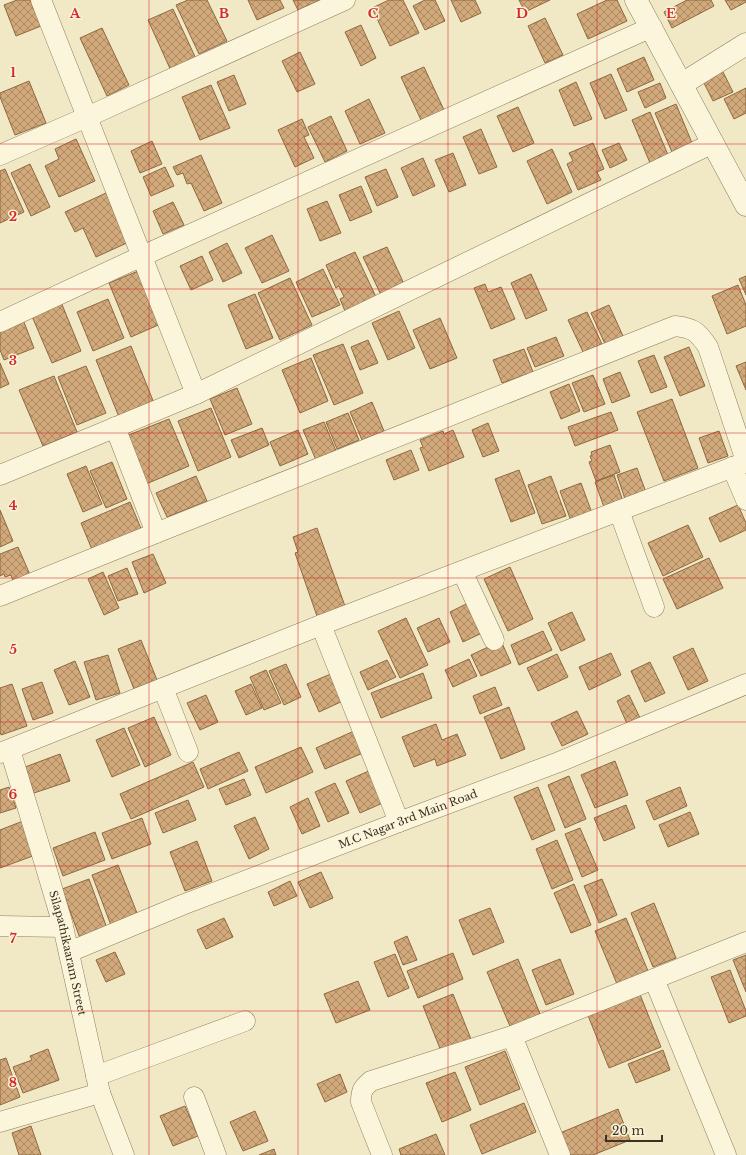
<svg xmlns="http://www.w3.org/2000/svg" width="746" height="1155" font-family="'Libre Baskerville',serif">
<defs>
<pattern id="building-cross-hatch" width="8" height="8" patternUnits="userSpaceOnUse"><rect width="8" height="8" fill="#d1a97a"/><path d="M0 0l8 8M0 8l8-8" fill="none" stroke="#ab8a63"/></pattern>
</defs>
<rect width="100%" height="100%" fill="#f1e9c6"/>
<path fill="url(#building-cross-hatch)" stroke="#8f683f" d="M17,0H30L41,26L16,36L4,5Z
M188,0H207L227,41L199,54L176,5Z
M248,0H280L284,8L257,20Z
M293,0H320L298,10Z
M389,0H403L419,33L390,46L372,8Z
M425,0H435L445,21L425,30L413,6Z
M451,0H475L481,13L461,22Z
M519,0H550L525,12Z
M607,0H617L627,21L588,39L577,14Z
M687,0H711L714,6L672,28L664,12Z
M725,0H746V2L731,10Z
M173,9L197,61L172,73L148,20Z
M545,18L563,55L545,63L528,26Z
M361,25L376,58L361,66L345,32Z
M102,28L129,85L107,96L80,38Z
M300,52L315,84L297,92L282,61Z
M644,57L654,80L627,92L617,69Z
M720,66L733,92L713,101L700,75Z
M424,67L444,110L421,120L401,77Z
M611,74L627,110L605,119L590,83Z
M234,75L246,104L229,111L217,82Z
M29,81L46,123L15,135L0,97V93Z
M576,82L592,119L574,126L559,90Z
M660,83L666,98L645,108L638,92Z
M211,85L230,128L200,140L182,97Z
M746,88V113L734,119L724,99Z
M369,99L385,133L360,144L345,111Z
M676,104L692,143L672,152L655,113Z
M518,107L534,143L513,152L497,116Z
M650,112L668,155L650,163L632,120Z
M331,116L347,151L325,162L308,127Z
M302,119L309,135L304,137L314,158L295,167L278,130Z
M481,129L497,167L479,174L463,137Z
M76,139L95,181L59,197L45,166L59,159L55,149Z
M152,141L162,164L140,173L131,151Z
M593,143L604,169L597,172L601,180L578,190L567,164L573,161L569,153Z
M619,143L627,160L610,168L602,150Z
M552,149L572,192L547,204L527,161Z
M453,153L466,185L449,192L435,160Z
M201,155L222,203L204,211L191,183L187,184L183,173L177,175L173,167Z
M423,158L435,186L413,196L401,168Z
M30,164L50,207L31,216L11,173Z
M165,167L174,186L151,196L143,177Z
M5,169L24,212L0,223V171Z
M386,169L398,197L377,206L365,177Z
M361,186L372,212L350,221L339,195Z
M106,193L129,242L96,257L83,228L75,232L65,212Z
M327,201L341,233L320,241L307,209Z
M173,202L184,225L163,234L153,211Z
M272,235L289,271L262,283L245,248Z
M227,243L242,273L223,282L209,252Z
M387,247L405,286L382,297L363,257Z
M355,252L376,297L345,311L340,299L344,297L339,286L336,288L326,265Z
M202,256L213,280L191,290L180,266Z
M143,269L165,322L131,337L109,283Z
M323,269L340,305L312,317L296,282Z
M531,274L547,310L526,319L511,283Z
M746,276V295L739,279Z
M290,278L312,325L280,340L258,293Z
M485,284L488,292L501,287L515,319L491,329L474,288Z
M738,285L746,305V326L727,334L712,296Z
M255,294L273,338L246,349L228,305Z
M108,299L124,338L93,351L77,312Z
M61,302L81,351L52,363L31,314Z
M609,305L623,336L605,344L591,313Z
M399,311L415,348L388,360L372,323Z
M587,312L602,344L583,352L568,320Z
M22,317L34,348L4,360L0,350V326Z
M440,318L457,358L430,369L413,330Z
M556,337L564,356L535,367L527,348Z
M368,340L378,363L360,370L351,347Z
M343,344L363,393L334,405L313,355Z
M131,346L154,403L119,417L96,360Z
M689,347L705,386L680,396L664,357Z
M524,349L533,372L502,383L493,360Z
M654,355L667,387L651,393L638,361Z
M311,358L328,401L300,413L282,370Z
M746,362V390L736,366Z
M0,363L9,384L0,388Z
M86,366L106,413L77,425L58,377Z
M620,372L630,396L612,403L603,379Z
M593,375L605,404L584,412L572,383Z
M54,376L77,432L43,446L19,390Z
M569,384L580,411L561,419L550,392Z
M237,388L252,424L225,435L210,399Z
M672,399L698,468L664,481L637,412Z
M372,402L384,431L362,440L350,412Z
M211,408L231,457L198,471L178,421Z
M611,412L618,430L575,446L568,427Z
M348,413L359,440L337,449L326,422Z
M169,419L189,466L146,484L126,436Z
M324,422L336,451L316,460L303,430Z
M488,423L499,451L483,457L472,430Z
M262,428L269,445L239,458L231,440Z
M298,430L308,454L280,466L270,442Z
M453,430L464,457L429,471L420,448L423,447L420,440L443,431L444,434Z
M719,431L728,456L708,463L699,438Z
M610,445L620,472L596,481L589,462L592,461L590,456L592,455L591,452Z
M411,450L419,470L394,480L386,460Z
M112,462L127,499L106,508L90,471Z
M86,466L102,504L83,512L67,474Z
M637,468L647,495L626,502L617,475Z
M519,470L535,513L511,522L495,479Z
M614,475L623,501L604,507L595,482Z
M196,476L207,501L167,517L156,493Z
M551,476L566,516L542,524L528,485Z
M581,483L592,513L571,521L560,491Z
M130,502L142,531L93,552L81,523Z
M738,505L746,523V530L720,542L709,518Z
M0,510L13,541L0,547Z
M688,525L703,557L663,576L648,543Z
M317,528L346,609L318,619L295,553L298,552L293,537Z
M18,547L31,577L14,584L11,575L5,577L4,574L0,576V554Z
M153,554L166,583L144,593L132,562Z
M709,558L723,588L677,609L663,579Z
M510,567L533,619L508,631L484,579Z
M127,568L138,594L118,601L108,576Z
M103,572L119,608L104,615L88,579Z
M468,603L482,633L463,642L450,612Z
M572,612L585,640L561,651L548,623Z
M406,618L428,665L400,678L378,631Z
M439,618L450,642L428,652L417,628Z
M543,631L552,650L519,665L511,645Z
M141,640L157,680L134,689L118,649Z
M501,641L511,663L481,676L471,655Z
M693,648L708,681L688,690L673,657Z
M611,653L621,675L589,690L579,667Z
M557,654L568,677L538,691L527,668Z
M108,655L120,693L96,700L84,662Z
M469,659L477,676L453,687L445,670Z
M387,660L396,677L368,690L360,672Z
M75,661L90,697L69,705L54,670Z
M650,662L665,693L645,702L631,671Z
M286,664L301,697L284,705L269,671Z
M266,670L281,703L264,710L250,677Z
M333,673L345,700L319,712L307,684Z
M423,673L432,698L381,718L371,693Z
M42,682L53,713L33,720L22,689Z
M12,684L27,726L1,735L0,731V688Z
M251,684L262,708L246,715L235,691Z
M495,687L502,705L480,714L473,696Z
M206,695L218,722L200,730L187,703Z
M629,695L641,720L628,726L617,701Z
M509,707L525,749L501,759L484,717Z
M577,711L588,734L562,746L551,723Z
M154,717L171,755L145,767L128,728Z
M436,724L442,740L457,734L466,755L437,766L435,759L414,767L402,737Z
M124,728L140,765L112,777L96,740Z
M354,731L363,753L325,769L316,748Z
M301,747L313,772L266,793L255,767Z
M239,752L248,771L208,789L200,769Z
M60,754L70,781L34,793L25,767Z
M615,761L628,795L595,808L581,775Z
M193,762L204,787L131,819L120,794Z
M371,770L385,802L360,813L346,781Z
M569,776L586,819L565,828L548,785Z
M244,779L251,795L226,805L219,789Z
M335,783L349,813L328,822L315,792Z
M9,787L16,808L0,813V790Z
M538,787L555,830L532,840L514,797Z
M680,787L687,806L654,820L646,801Z
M308,798L320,826L302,834L290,807Z
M188,800L196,820L163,833L155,813Z
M626,805L635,828L604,841L594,818Z
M690,812L699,834L668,847L659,825Z
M255,817L269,849L249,859L234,826Z
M142,818L151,844L112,859L102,833Z
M28,819L41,853L0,868V830Z
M580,828L598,870L582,877L565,834Z
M95,832L105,860L63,876L53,848Z
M557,840L573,880L552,889L536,849Z
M197,841L212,881L185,891L170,852Z
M118,865L139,918L112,928L92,875Z
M321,872L333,898L310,908L298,882Z
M89,879L108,931L81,941L62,889Z
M602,879L617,915L599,923L584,886Z
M290,881L297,896L274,906L268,892Z
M574,884L591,925L571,933L554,893Z
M654,903L676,958L653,967L631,913Z
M490,908L504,942L473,955L459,920Z
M224,918L233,937L206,949L197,930Z
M626,918L648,971L617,984L595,931Z
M407,936L417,960L403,965L394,942Z
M115,952L125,974L106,982L96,960Z
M453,953L463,979L418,998L407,971Z
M395,954L409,988L388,997L374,962Z
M746,955V992L733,960Z
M518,959L542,1019L512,1031L487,972Z
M560,959L574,994L546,1005L532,970Z
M730,970L746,1011V1016L729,1023L711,977Z
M358,981L370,1010L336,1023L324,994Z
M639,992L661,1047L609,1068L587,1013Z
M453,994L471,1039L441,1051L423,1006Z
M48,1049L59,1080L23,1093L13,1067L32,1060L30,1056Z
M663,1050L670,1070L636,1083L628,1064Z
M505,1051L520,1089L480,1105L465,1067Z
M6,1058L20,1097L0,1105V1060Z
M455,1072L471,1110L442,1122L426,1083Z
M340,1074L347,1092L325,1102L317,1084Z
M524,1103L536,1132L482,1154L470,1125Z
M185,1106L198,1136L173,1146L160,1116Z
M618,1109L630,1140L593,1155H569L560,1133Z
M255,1111L268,1141L243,1151L230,1122Z
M31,1126L41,1155H19L12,1133Z
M436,1134L445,1155H401L399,1149Z
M274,1149L276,1155H259Z"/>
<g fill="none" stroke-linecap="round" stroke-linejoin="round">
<defs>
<g id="minor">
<path d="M41,0L196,394"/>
<path d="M0,155L87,117L345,0"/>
<path d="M0,322L142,256L652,27"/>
<path d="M115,427L156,533L675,326C694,328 698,332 708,347L746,461"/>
<path d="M732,467L746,500"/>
<path d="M0,475L196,394L713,143"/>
<path d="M619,511L654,607"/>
<path d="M462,571L494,640"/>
<path d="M0,596L156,533"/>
<path d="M321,625L399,822"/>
<path d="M163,688L188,752"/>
<path id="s1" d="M10,750L44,861L62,922L100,1093L124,1155"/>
<path d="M0,753L321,625L746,462"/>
<path d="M0,926L63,927"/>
<path id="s2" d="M69,952L182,905L399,822L559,762L746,684"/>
<path d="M654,979L726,1155"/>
<path d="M96,1076L245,1021"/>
<path d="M194,1097L216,1155"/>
<path d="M0,1122L100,1093"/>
<path d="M382,1155L361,1102C361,1090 363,1088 371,1081L512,1036"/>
<path d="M560,1155L512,1036L746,942"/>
</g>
<path id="tertiary" d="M636,0L746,205
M682,84L746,44"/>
</defs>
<use href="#minor" stroke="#8e7c5a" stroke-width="21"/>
<use href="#tertiary" stroke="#8e7c5a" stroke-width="23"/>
<use href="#minor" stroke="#fbf5db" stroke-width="20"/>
<use href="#tertiary" stroke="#fbf5db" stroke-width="22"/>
</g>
<path fill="none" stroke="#d62828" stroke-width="1" stroke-opacity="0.55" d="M149,0V1155M298,0V1155M448,0V1155M597,0V1155M0,144H746M0,289H746M0,433H746M0,578H746M0,722H746M0,866H746M0,1011H746"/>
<g text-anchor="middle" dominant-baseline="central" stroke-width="3" stroke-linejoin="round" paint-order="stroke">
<g font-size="11" fill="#3d311f" stroke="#f8f2d7">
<text stroke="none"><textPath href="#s2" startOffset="364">M.C Nagar 3rd Main Road</textPath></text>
<text stroke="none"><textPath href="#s1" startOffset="211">Silapathikaaram Street</textPath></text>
</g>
</g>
<g font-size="13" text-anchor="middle" font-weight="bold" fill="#d62828" stroke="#f8f2d7" stroke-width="3" stroke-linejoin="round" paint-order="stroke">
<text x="75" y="18">A</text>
<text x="224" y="18">B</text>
<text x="373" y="18">C</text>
<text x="522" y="18">D</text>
<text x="671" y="18">E</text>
<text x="13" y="77">1</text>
<text x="13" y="221">2</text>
<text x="13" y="365">3</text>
<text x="13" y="510">4</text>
<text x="13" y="654">5</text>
<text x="13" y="799">6</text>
<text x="13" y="943">7</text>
<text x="13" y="1087">8</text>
</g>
<path d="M606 1135v6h56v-6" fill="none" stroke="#3d311f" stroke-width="2"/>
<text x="612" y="1135" font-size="12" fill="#3d311f" stroke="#f8f2d7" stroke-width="3" paint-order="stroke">20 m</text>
</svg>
